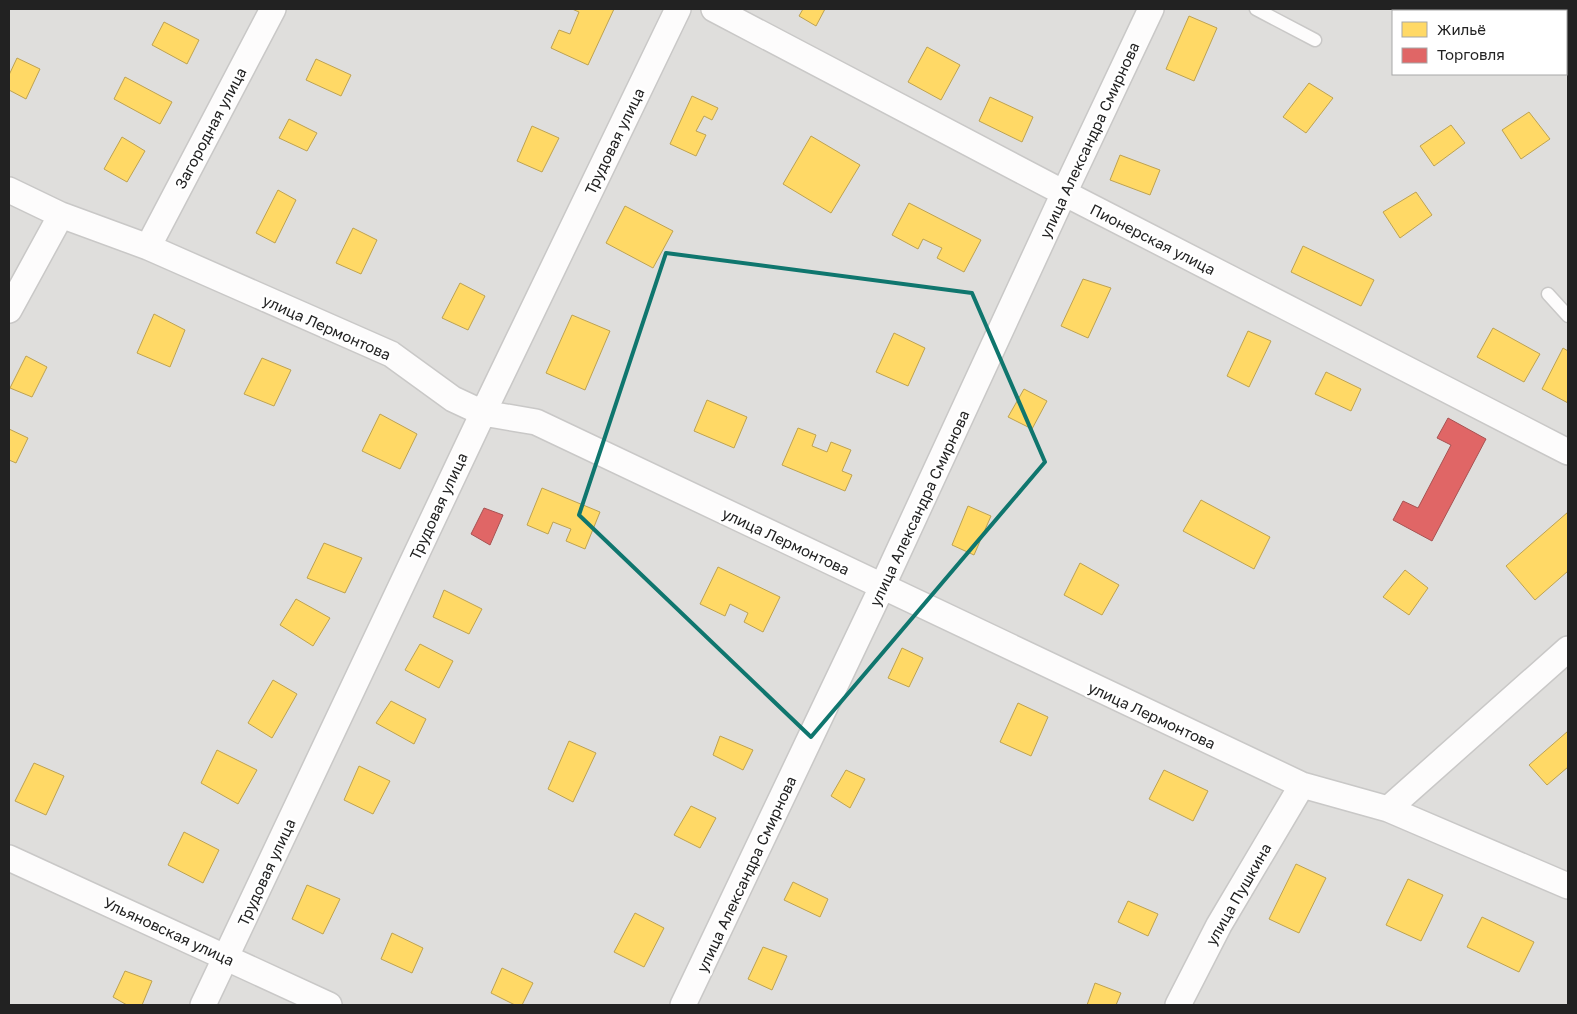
<svg xmlns="http://www.w3.org/2000/svg" width="1577" height="1014" font-family="'Golos Text',sans-serif">
<rect width="100%" height="100%" fill="#f0eeeb"/>
<path fill="#dfdedc" fill-rule="evenodd" d="M9,9H1568V1005H9ZM1393,11H1566V74H1393Z"/>
<path fill="#ffd966" stroke="#bda252" d="M572,9H614L588,65L551,48L559,30L570,34L579,12Z
M803,9H825L816,26L799,16Z
M1189,16L1217,28L1194,81L1166,69Z
M164,22L199,40L187,64L152,45Z
M927,47L960,65L941,100L908,82Z
M17,58L40,69L26,99L9,90V75Z
M316,59L351,75L341,96L306,80Z
M125,77L172,102L160,124L114,99Z
M1309,83L1333,98L1306,133L1283,117Z
M692,96L718,108L712,120L704,116L696,131L706,135L696,156L670,144Z
M990,97L1033,117L1022,142L979,121Z
M1529,112L1550,139L1521,159L1502,130Z
M289,119L317,133L307,151L279,138Z
M1451,125L1465,143L1434,166L1420,146Z
M532,126L559,138L542,172L517,161Z
M811,136L860,165L831,213L783,184Z
M122,137L145,151L127,182L104,169Z
M1120,155L1160,170L1150,195L1110,180Z
M278,190L296,200L275,243L256,233Z
M1416,192L1432,215L1400,238L1383,212Z
M909,203L981,240L964,272L937,258L942,248L923,239L918,249L892,235Z
M625,206L673,231L653,268L606,243Z
M353,228L377,240L361,274L336,263Z
M1303,246L1374,280L1361,306L1291,272Z
M1083,279L1111,288L1088,338L1061,326Z
M460,283L485,296L468,330L442,318Z
M154,314L185,330L170,367L137,353Z
M572,315L610,331L585,390L546,373Z
M1493,328L1540,354L1524,382L1477,357Z
M1248,331L1271,341L1249,387L1227,376Z
M894,333L925,348L908,386L876,372Z
M1563,348L1568,351V403L1542,389Z
M26,356L47,367L32,397L10,388Z
M262,358L291,370L274,406L244,394Z
M1326,372L1361,389L1351,411L1315,394Z
M1024,389L1047,401L1032,429L1008,417Z
M707,400L747,417L734,448L694,431Z
M380,414L417,434L400,469L362,451Z
M798,428L816,435L812,446L827,452L831,442L851,450L842,471L852,475L845,491L782,465Z
M9,429L28,438L16,463L9,460Z
M542,488L600,512L585,549L566,541L571,529L553,522L548,534L527,525Z
M1201,500L1270,537L1254,569L1183,531Z
M968,506L991,516L974,555L952,545Z
M1568,512V571L1535,600L1506,566Z
M324,543L362,558L345,593L307,578Z
M1080,563L1119,585L1102,615L1064,595Z
M718,567L780,597L763,632L744,622L748,613L730,604L725,616L700,604Z
M1405,570L1428,588L1409,615L1383,597Z
M444,590L482,609L469,634L433,617Z
M296,599L330,618L313,646L280,625Z
M420,644L453,661L439,688L405,670Z
M902,648L923,658L909,687L888,678Z
M273,680L297,694L272,738L248,723Z
M391,701L426,719L414,744L376,723Z
M1018,703L1048,717L1031,756L1000,742Z
M1568,731V767L1547,785L1529,765Z
M720,736L753,750L743,770L713,755Z
M569,741L596,753L573,802L548,789Z
M217,750L257,770L238,804L201,783Z
M34,763L64,776L46,815L15,801Z
M359,766L390,781L373,814L344,800Z
M846,770L865,779L850,808L831,796Z
M1164,770L1208,791L1193,821L1149,799Z
M691,806L716,818L700,848L674,835Z
M184,832L219,850L203,883L168,865Z
M1296,864L1326,878L1299,933L1269,919Z
M1408,879L1443,895L1421,941L1386,925Z
M793,882L828,899L820,917L784,900Z
M307,885L340,899L323,934L292,919Z
M1128,901L1158,914L1148,936L1118,922Z
M635,913L664,928L644,967L614,952Z
M1482,917L1534,942L1519,972L1467,947Z
M392,933L423,948L412,973L381,959Z
M763,947L787,956L772,990L748,979Z
M502,968L533,983L522,1005H515L491,993Z
M125,971L152,981L142,1005H127L113,997Z
M1095,983L1121,993L1116,1005H1087Z"/>
<path fill="#e06666" stroke="#a75252" d="M1448,418L1486,439L1432,541L1393,520L1403,501L1418,508L1451,445L1437,438Z
M484,508L503,515L490,545L471,534Z"/>
<g fill="none" stroke-linecap="round" stroke-linejoin="round">
<defs>
<path id="service" d="M1256,9L1315,40
M1548,294L1568,316"/>
<path id="minor" d="M714,9L1064,193L1568,452
M9,190L61,215L148,247L391,354L453,399L483,413L536,422L1302,785L1388,809L1568,886
M148,247L273,9
M9,310L61,215
M1388,809L1568,649
M9,858L329,1005
M203,1005L483,413L678,9
M683,1005L882,587L1064,193L1151,9
M1178,1005L1219,925L1302,785"/>
</defs>
<use href="#service" stroke="#c9c8c7" stroke-width="15"/>
<use href="#minor" stroke="#c9c8c7" stroke-width="28"/>
<use href="#service" stroke="#fdfcfc" stroke-width="12"/>
<use href="#minor" stroke="#fdfcfc" stroke-width="25"/>
</g>
<path fill="none" stroke="#0f766e" stroke-width="4" stroke-linejoin="round" d="M666,253L972,293L1045,462L811,737L579,515Z"/>
<g text-anchor="middle" dominant-baseline="central" stroke-width="5" stroke-linejoin="round" paint-order="stroke">
<g font-size="15" fill="#222" stroke="#fff">
<text transform="translate(210 128) rotate(-62)">Загородная улица</text>
<text transform="translate(1089 140) rotate(-65)">улица Александра Смирнова</text>
<text transform="translate(614 141) rotate(-64)">Трудовая улица</text>
<text transform="translate(1153 239) rotate(27)">Пионерская улица</text>
<text transform="translate(327 327) rotate(24)">улица Лермонтова</text>
<text transform="translate(438 506) rotate(-65)">Трудовая улица</text>
<text transform="translate(919 508) rotate(-65)">улица Александра Смирнова</text>
<text transform="translate(786 541) rotate(25)">улица Лермонтова</text>
<text transform="translate(1152 715) rotate(25)">улица Лермонтова</text>
<text transform="translate(266 872) rotate(-65)">Трудовая улица</text>
<text transform="translate(746 874) rotate(-65)">улица Александра Смирнова</text>
<text transform="translate(1238 894) rotate(-60)">улица Пушкина</text>
<text transform="translate(169 931) rotate(25)">Ульяновская улица</text>
</g>
</g>
<rect width="1577" height="1014" fill="none" stroke="#222222" stroke-width="20"/>
<rect x="1392" y="10" width="175" height="65" fill="#ffffff" stroke="#a7a7a7"/>
<rect x="1402" y="22" width="25" height="15" fill="#ffd966" stroke="#a7a7a7"/>
<text x="1437" y="35" font-size="15" fill="#222222">Жильё</text>
<rect x="1402" y="48" width="25" height="15" fill="#e06666" stroke="#a7a7a7"/>
<text x="1437" y="60" font-size="15" fill="#222222">Торговля</text>
</svg>
